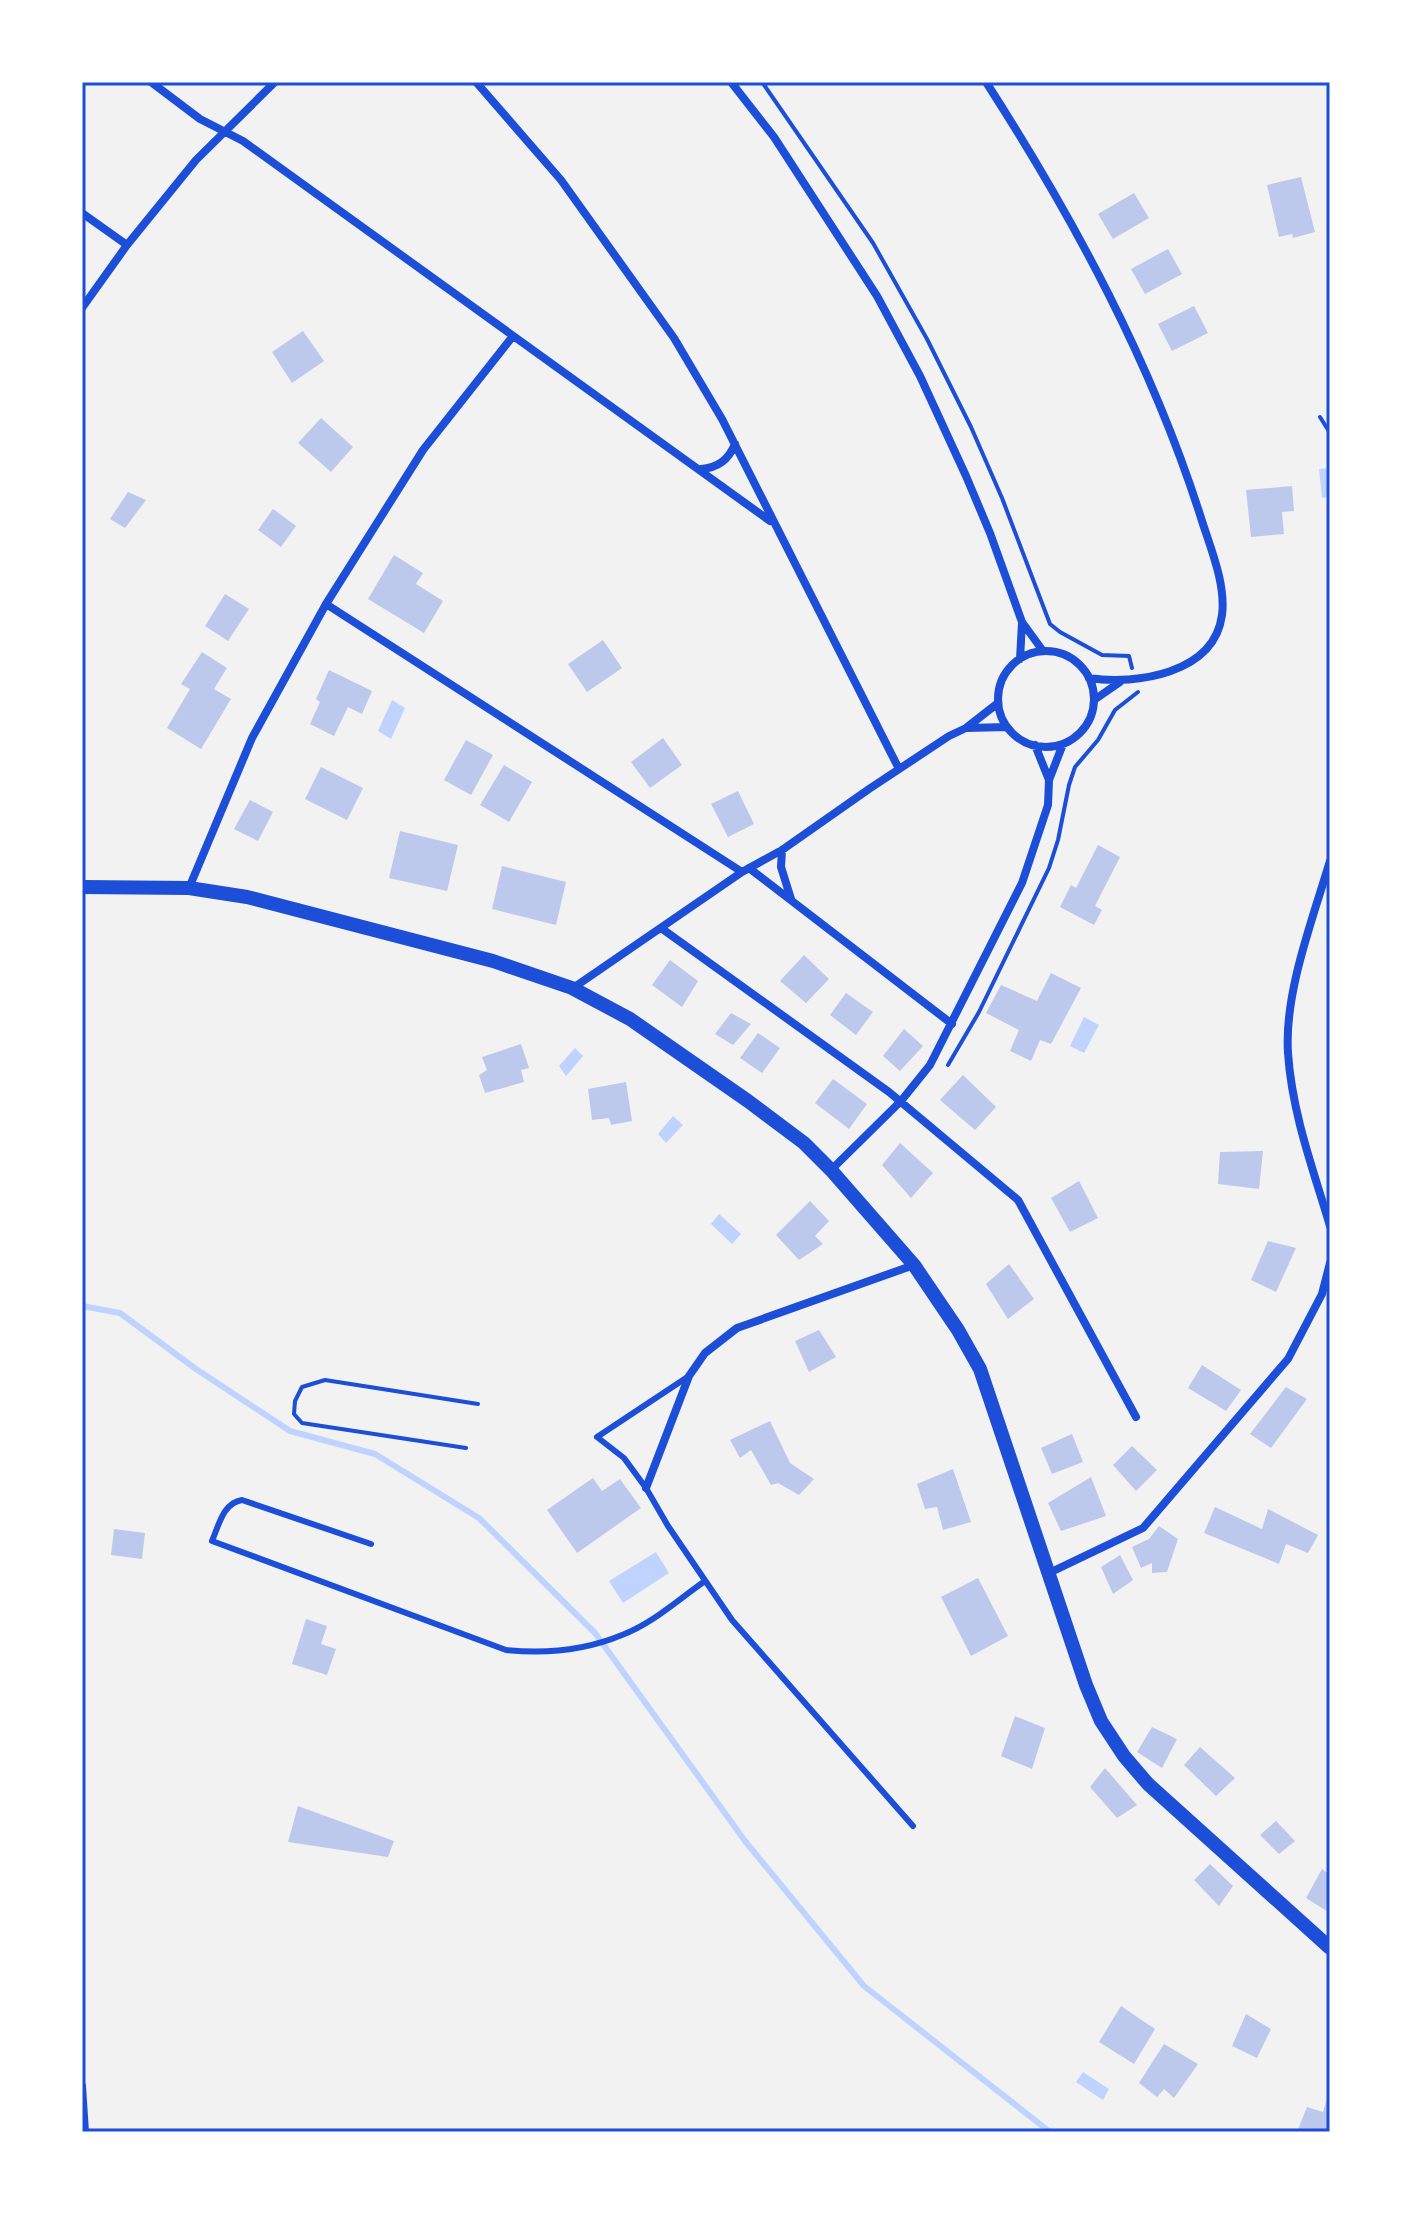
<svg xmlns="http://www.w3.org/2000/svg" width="1412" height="2214" font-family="Signika,sans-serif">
<rect width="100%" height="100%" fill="#f2f2f2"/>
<path fill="#bfd3fe" d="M1330,468V497L1322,498L1319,469Z
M392,700L405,708L391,739L378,731Z
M1084,1017L1099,1025L1084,1053L1070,1046Z
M575,1048L583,1056L566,1076L559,1066Z
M673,1116L683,1125L666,1143L658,1134Z
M719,1214L741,1234L732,1244L711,1224Z
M656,1552L669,1573L623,1603L609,1581Z
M1083,2072L1109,2089L1103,2100L1076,2082Z"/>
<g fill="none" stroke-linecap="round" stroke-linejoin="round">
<path stroke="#bfd3fe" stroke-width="6" d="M82,1306L120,1313L196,1369L290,1431L375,1454L479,1518L595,1633L745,1841L864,1986L1050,2132"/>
</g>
<path fill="#bdc9ec" d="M1301,177L1315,232L1293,238L1292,234L1279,237L1267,185Z
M1134,193L1149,218L1113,239L1098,214Z
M1168,249L1182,274L1145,294L1131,269Z
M1194,306L1208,333L1172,351L1158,324Z
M303,331L324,361L292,383L272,352Z
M321,418L353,447L331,472L298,443Z
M1292,486L1294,511L1282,512L1284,534L1251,537L1246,490Z
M128,492L146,500L125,528L110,519Z
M273,509L296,526L281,547L258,530Z
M394,555L423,573L416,584L443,601L424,633L368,599Z
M225,594L249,609L228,641L205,626Z
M603,640L622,668L587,692L568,664Z
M202,652L227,668L214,689L231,699L201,749L167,728L190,689L181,684Z
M329,670L372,691L362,714L348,707L334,736L310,724L320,702L316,699Z
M663,738L682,765L650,788L631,762Z
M466,740L493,755L471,795L444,780Z
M504,765L532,782L509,822L480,805Z
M321,767L363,788L347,820L305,799Z
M738,791L754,824L728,837L711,804Z
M250,800L273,812L258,841L234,829Z
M400,831L458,845L447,891L389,878Z
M1098,845L1120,857L1095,906L1102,910L1094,925L1060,907L1071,885L1076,888Z
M502,866L566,882L556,925L492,909Z
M804,955L829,979L806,1003L780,981Z
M670,960L698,981L682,1007L652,985Z
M1051,973L1081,988L1051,1044L1040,1040L1031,1061L1010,1051L1019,1030L986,1013L1001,985L1037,1001Z
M846,993L873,1012L856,1035L830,1015Z
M731,1013L751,1024L733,1045L715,1034Z
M904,1029L923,1046L900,1071L883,1056Z
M758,1033L780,1048L762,1073L740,1058Z
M521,1044L529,1068L521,1070L524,1082L485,1093L479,1075L487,1070L482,1057Z
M963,1075L996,1107L975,1130L940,1100Z
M833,1079L867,1104L849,1129L815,1103Z
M626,1082L632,1121L611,1125L609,1118L592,1120L588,1089Z
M900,1143L933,1173L911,1198L882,1165Z
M1263,1151L1259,1189L1218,1184L1220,1152Z
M1079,1181L1098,1218L1070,1232L1051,1198Z
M810,1201L829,1221L815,1236L823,1244L799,1260L776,1235Z
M1268,1241L1296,1248L1276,1292L1251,1280Z
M1009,1264L1034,1299L1008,1319L986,1284Z
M819,1330L836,1357L809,1372L795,1341Z
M1202,1365L1241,1390L1226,1411L1188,1388Z
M1286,1387L1307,1399L1271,1448L1250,1434Z
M770,1421L790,1463L814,1479L799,1495L778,1483L771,1485L751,1450L740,1458L730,1440Z
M1072,1434L1083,1462L1052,1474L1041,1448Z
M1132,1446L1157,1470L1136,1491L1113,1465Z
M953,1469L971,1522L943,1530L937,1507L925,1509L917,1484Z
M1091,1477L1106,1516L1061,1531L1048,1503Z
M593,1478L602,1491L620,1479L641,1508L577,1553L547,1510Z
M1215,1507L1262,1529L1268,1509L1318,1535L1308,1553L1286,1544L1279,1564L1204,1533Z
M1159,1526L1178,1539L1167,1572L1152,1573V1563L1141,1568L1132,1547L1149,1539Z
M114,1529L145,1533L142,1559L111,1555Z
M1120,1555L1133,1580L1113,1594L1101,1567Z
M978,1578L1008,1636L971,1656L941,1597Z
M306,1619L327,1626L321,1644L336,1649L327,1675L292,1664Z
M1015,1716L1045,1728L1032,1769L1001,1756Z
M1152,1727L1177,1739L1162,1768L1137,1752Z
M1200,1747L1235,1778L1216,1796L1184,1765Z
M1105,1768L1137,1805L1117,1818L1090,1787Z
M298,1806L394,1841L388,1857L288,1842Z
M1276,1821L1295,1841L1279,1854L1260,1835Z
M1210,1864L1233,1886L1219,1906L1194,1880Z
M1322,1869L1330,1875V1913L1306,1898Z
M1121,2006L1155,2029L1134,2064L1099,2042Z
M1246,2014L1271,2029L1257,2058L1232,2046Z
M1164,2044L1198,2064L1174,2098L1164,2089L1157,2097L1139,2083Z
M1329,2092L1330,2132H1297L1307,2107L1323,2112Z"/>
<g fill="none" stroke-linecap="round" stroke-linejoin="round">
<path stroke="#1d4ed8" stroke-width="4" d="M762,82L873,243L927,339L971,427L1002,498L1050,624L1060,632L1102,655L1129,656L1132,668
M1320,417L1330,433
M948,1065L979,1012L1049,868L1058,840L1069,785L1075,767L1098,740L1115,710L1138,692
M466,1448L302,1423L294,1414L295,1401L302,1387L325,1380L478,1404"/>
<path stroke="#1d4ed8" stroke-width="6" d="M689,1376L597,1437L624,1458L646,1488L668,1526L732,1620L913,1826
M371,1544L242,1500C223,1503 219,1525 212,1541L506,1650C545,1654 586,1650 622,1635C652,1624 679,1599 705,1581"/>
<path stroke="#1d4ed8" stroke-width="8" d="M151,82L200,119L243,141L770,521
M476,82L561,180L674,338L722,419L899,769
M731,82L774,137L877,296L920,376L966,476L990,533L1022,622L1043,651
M986,82C1074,219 1153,365 1202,521C1211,549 1226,585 1222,615C1214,674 1136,685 1089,678
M82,213L127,245
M82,308L127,245L196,160L275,82
M701,469C718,468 729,459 735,444
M326,604L742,872L573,988
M998 699a48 48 0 1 1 96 0a48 48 0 1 1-96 0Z
M1020,659L1022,623
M1094,700L1120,682
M967,728L1007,727
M1035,745L1049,780
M782,850L781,867L791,899
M1330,861C1313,918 1284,993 1288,1053C1292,1113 1313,1169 1330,1226
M749,868L952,1024
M742,872L782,850L869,789L949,736L966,728L998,703
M189,888L252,738L326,604L423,450L513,336
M661,928L889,1092L1018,1200L1136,1417
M831,1170L901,1101L930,1065L1022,883L1048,805L1049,780L1063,744
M646,1488L689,1376L705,1353L737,1328L914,1265
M1049,1573L1143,1528L1288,1359L1322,1294L1330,1263
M82,2086L85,2132"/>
<path stroke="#1d4ed8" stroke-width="14" d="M82,887L189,888L247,897L493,961L572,988L630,1019L748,1101L804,1143L831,1170L914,1265L958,1330L980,1369L1086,1685L1101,1721L1124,1756L1148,1784L1330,1948"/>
</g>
<rect width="1412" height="2214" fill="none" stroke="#ffffff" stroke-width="168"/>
<rect x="84" y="84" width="1244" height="2046" fill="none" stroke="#1d4ed8" stroke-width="3"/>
</svg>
